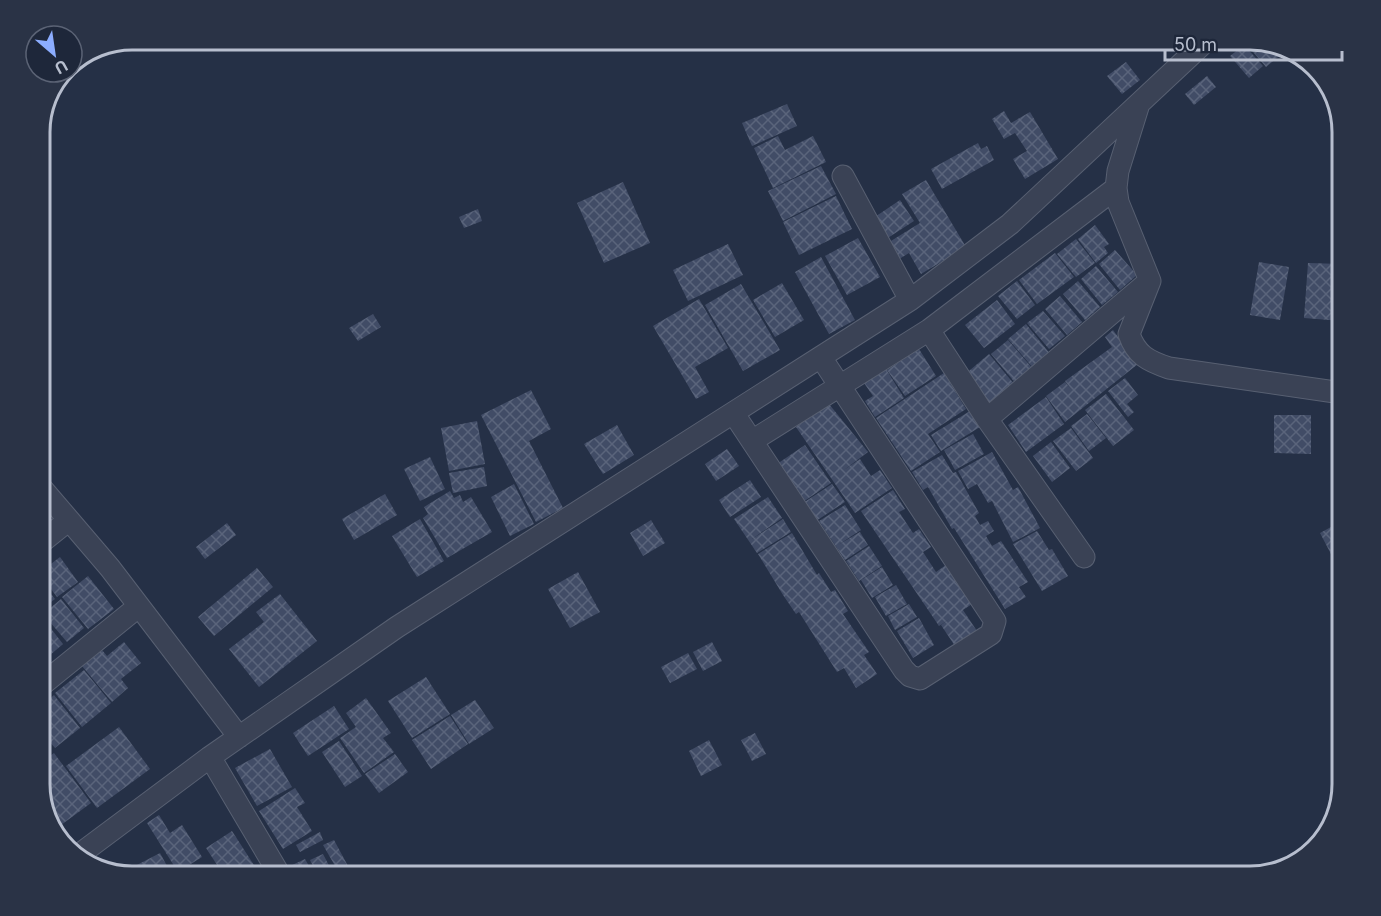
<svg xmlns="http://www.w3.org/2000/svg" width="1381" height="916" font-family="Inter,sans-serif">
<defs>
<pattern id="building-cross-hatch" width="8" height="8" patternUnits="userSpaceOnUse" patternTransform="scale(1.5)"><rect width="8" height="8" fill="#414c66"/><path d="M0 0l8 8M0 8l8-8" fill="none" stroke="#5a647b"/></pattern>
</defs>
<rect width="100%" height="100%" fill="#253046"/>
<path fill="url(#building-cross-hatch)" d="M1242,39H1250L1285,51L1266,67Z
M1244,45L1263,66L1249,78L1230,56Z
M1126,62L1140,80L1122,94L1107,76Z
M1207,76L1216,87L1194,105L1185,94Z
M787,104L797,126L752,146L742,123Z
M1004,111L1011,123L1030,112L1058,159L1025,179L1013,159L1027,151L1015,133L1004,139L992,119Z
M778,136L785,150L813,136L826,162L773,188L754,148Z
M978,143L981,149L987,146L994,160L942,189L931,169Z
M821,166L836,194L783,221L768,191Z
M926,180L966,247L921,274L909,253L896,261L886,244L920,223L902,194Z
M623,182L650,243L604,263L577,203Z
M836,196L852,229L799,255L783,222Z
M900,200L914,221L883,241L869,221Z
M478,209L482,221L464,228L459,217Z
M1095,225L1109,244L1104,247L1108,253L1096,263L1078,239Z
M858,238L880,277L847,295L825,256Z
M1076,239L1095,263L1076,277L1057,254Z
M728,244L743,275L688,301L673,270Z
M1115,250L1137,275L1120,290L1099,264Z
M1055,253L1074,277L1037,304L1019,280Z
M821,257L855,320L829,334L795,272Z
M1259,262L1289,267L1280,320L1250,315Z
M1308,263L1342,264V321L1304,318Z
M1096,266L1118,292L1102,305L1081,279Z
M1017,281L1035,305L1017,319L998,296Z
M1078,281L1100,307L1085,320L1063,294Z
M782,283L804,320L775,337L753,300Z
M741,284L780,350L743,371L705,305Z
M1060,296L1082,322L1067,335L1045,309Z
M699,299L728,348L695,367L709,392L696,399L653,326Z
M997,300L1015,324L984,348L965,325Z
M1043,311L1065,336L1049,349L1027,323Z
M373,314L381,327L358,341L349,328Z
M1026,324L1051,355L1034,369L1008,339Z
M1113,330L1138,364L1065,422L1046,396L1065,382L1071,389L1065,381L1112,347L1105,337Z
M1008,340L1034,370L1017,385L991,354Z
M919,349L936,376L905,396L887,370Z
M989,354L1015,385L989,406L963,376Z
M886,369L904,398L875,417L865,401L873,396L864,383Z
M944,373L966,409L928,434L940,452L911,471L876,418Z
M1125,378L1138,395L1127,404L1134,412L1128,417L1108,391Z
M531,390L551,429L529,441L563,508L536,522L481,415Z
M1106,394L1134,430L1113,446L1085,410Z
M1046,397L1064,424L1026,452L1008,425Z
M829,404L868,452L844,470L860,459L871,476L880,470L892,488L855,513L796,427Z
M970,411L980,427L941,451L931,435Z
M1087,414L1106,438L1089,451L1071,426Z
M1274,415H1311V454L1274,453Z
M477,421L485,464L449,471L441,428Z
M617,425L634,455L603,474L584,444Z
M1071,428L1093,458L1076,471L1053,441Z
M973,434L984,454L955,470L944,450Z
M1051,442L1070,468L1052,482L1033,456Z
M805,445L831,483L803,502L777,464Z
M727,449L739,466L716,481L705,464Z
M992,452L1013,490L1018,487L1040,528L1013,542L992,501L988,503L977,484L968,489L958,471Z
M942,455L953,473L956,472L979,513L975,516L980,525L988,521L994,531L986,536L992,546L1001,541L1028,582L1019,587L1026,597L1005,609L954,528L952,529L928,487L923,490L912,472Z
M430,457L445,489L420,501L404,469Z
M484,467L487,486L453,493L449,473Z
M750,480L761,497L730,517L719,500Z
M514,484L534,524L510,536L491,497Z
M832,484L845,502L816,521L803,503Z
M893,490L905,509L899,512L913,533L919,529L931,547L923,552L936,572L946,565L972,604L963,610L977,631L955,646L941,625L951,618L939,626L861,511Z
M450,491L454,498L460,495L463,502L471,497L492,532L447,558L423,518L428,514L424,507Z
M385,494L397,515L354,540L342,519Z
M768,497L782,518L752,539L783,519L791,532L757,553L734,519Z
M845,505L861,530L838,545L860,532L868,545L845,560L819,521Z
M420,519L444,561L417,577L392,536Z
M651,520L665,543L643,556L630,533Z
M1342,521V550L1332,556L1320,533Z
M227,523L236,535L205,559L196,547Z
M1037,531L1049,550L1052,549L1068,576L1042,591L1013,544Z
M792,533L817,575L819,573L831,592L835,590L848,611L843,614L869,652L864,655L877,674L856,688L844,668L837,672L799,612L796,614L783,595L758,554Z
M869,546L882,566L859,581L846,561Z
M60,557L78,582L57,597L39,573Z
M882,567L893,585L872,598L861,580Z
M257,568L273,587L214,636L198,617Z
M578,572L600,612L570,628L548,589Z
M88,576L114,609L88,629L62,597Z
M39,578L55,599L39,611Z
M896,585L907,604L886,616L875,597Z
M280,594L317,641L259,687L229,649L264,622L256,612Z
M61,599L84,628L67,642L43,614Z
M909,604L917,617L895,630L888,616Z
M42,617L63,644L49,656L39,644V619Z
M919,618L934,645L913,658L897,631Z
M124,642L141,663L121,679L128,688L112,702L82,666L102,650L107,656Z
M712,642L722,661L703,671L693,652Z
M39,650L51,665L39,674Z
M688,653L697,669L670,683L661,667Z
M84,670L111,703L82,727L55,693Z
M426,677L450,714L412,738L388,701Z
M54,695L80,728L55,748L39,730V708Z
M366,698L391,733L383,738L394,752L364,773L340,738L356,727L346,713Z
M475,700L494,728L469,744L451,715Z
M334,706L349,729L308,756L293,733Z
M450,716L468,744L431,769L412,740Z
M119,727L150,769L97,808L66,766Z
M755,733L766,754L752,761L741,740Z
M709,740L722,765L701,776L689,751Z
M339,741L362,776L345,787L322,752Z
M270,749L292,787L257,806L235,768Z
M54,753L91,803L61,825L42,799L39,790V764Z
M395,754L408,772L379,793L365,774Z
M295,788L305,803L297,807L312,831L283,849L259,811Z
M159,815L170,833L182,825L202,857L178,872L147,823Z
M232,831L261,876L259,877H225L206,848Z
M320,832L323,840L300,852L296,845Z
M334,840L348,866L338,871L323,845Z
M160,853L173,877H138L133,867Z
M323,854L335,877H319L310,860Z
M305,859L309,866L294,874L290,866Z"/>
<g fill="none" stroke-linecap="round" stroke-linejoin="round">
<defs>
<path id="street" d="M1138,107L1118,171L1116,188L1118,202L1150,281L1129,334C1136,355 1148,361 1169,368L1342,393
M843,176L910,300
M929,330L987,419L1147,283
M734,414L904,670L910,676L920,679L991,634L995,621L822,359
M987,419L1084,557
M752,441L929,330L1116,188
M39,485L69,520
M39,544L69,520L110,568L239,737
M39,687L139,606
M210,757L281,877
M76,857L210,757L397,627L910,300L1010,224L1208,39"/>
</defs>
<use href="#street" stroke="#586072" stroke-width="23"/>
<use href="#street" stroke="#3a4255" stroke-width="21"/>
</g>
<path d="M0 0H1381V916H0ZM132 50H1250A82 82 0 0 1 1332 132V784A82 82 0 0 1 1250 866H132A82 82 0 0 1 50 784V132A82 82 0 0 1 132 50Z" fill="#2a3346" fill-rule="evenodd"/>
<path fill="none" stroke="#b7bece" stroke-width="3" d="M132 50H1250A82 82 0 0 1 1332 132V784A82 82 0 0 1 1250 866H132A82 82 0 0 1 50 784V132A82 82 0 0 1 132 50Z"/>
<g transform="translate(54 54) rotate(151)"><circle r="28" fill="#1e273a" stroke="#5b6375" stroke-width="1.5"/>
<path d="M0-4.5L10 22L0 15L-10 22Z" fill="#8cadff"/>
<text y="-9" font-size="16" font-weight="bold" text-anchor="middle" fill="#b7bece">U</text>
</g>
<path d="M1165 51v9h177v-9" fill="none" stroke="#b7bece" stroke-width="3"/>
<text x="1174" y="51" font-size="18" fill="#b7bece" stroke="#1e273a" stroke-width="4.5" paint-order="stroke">50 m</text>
</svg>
